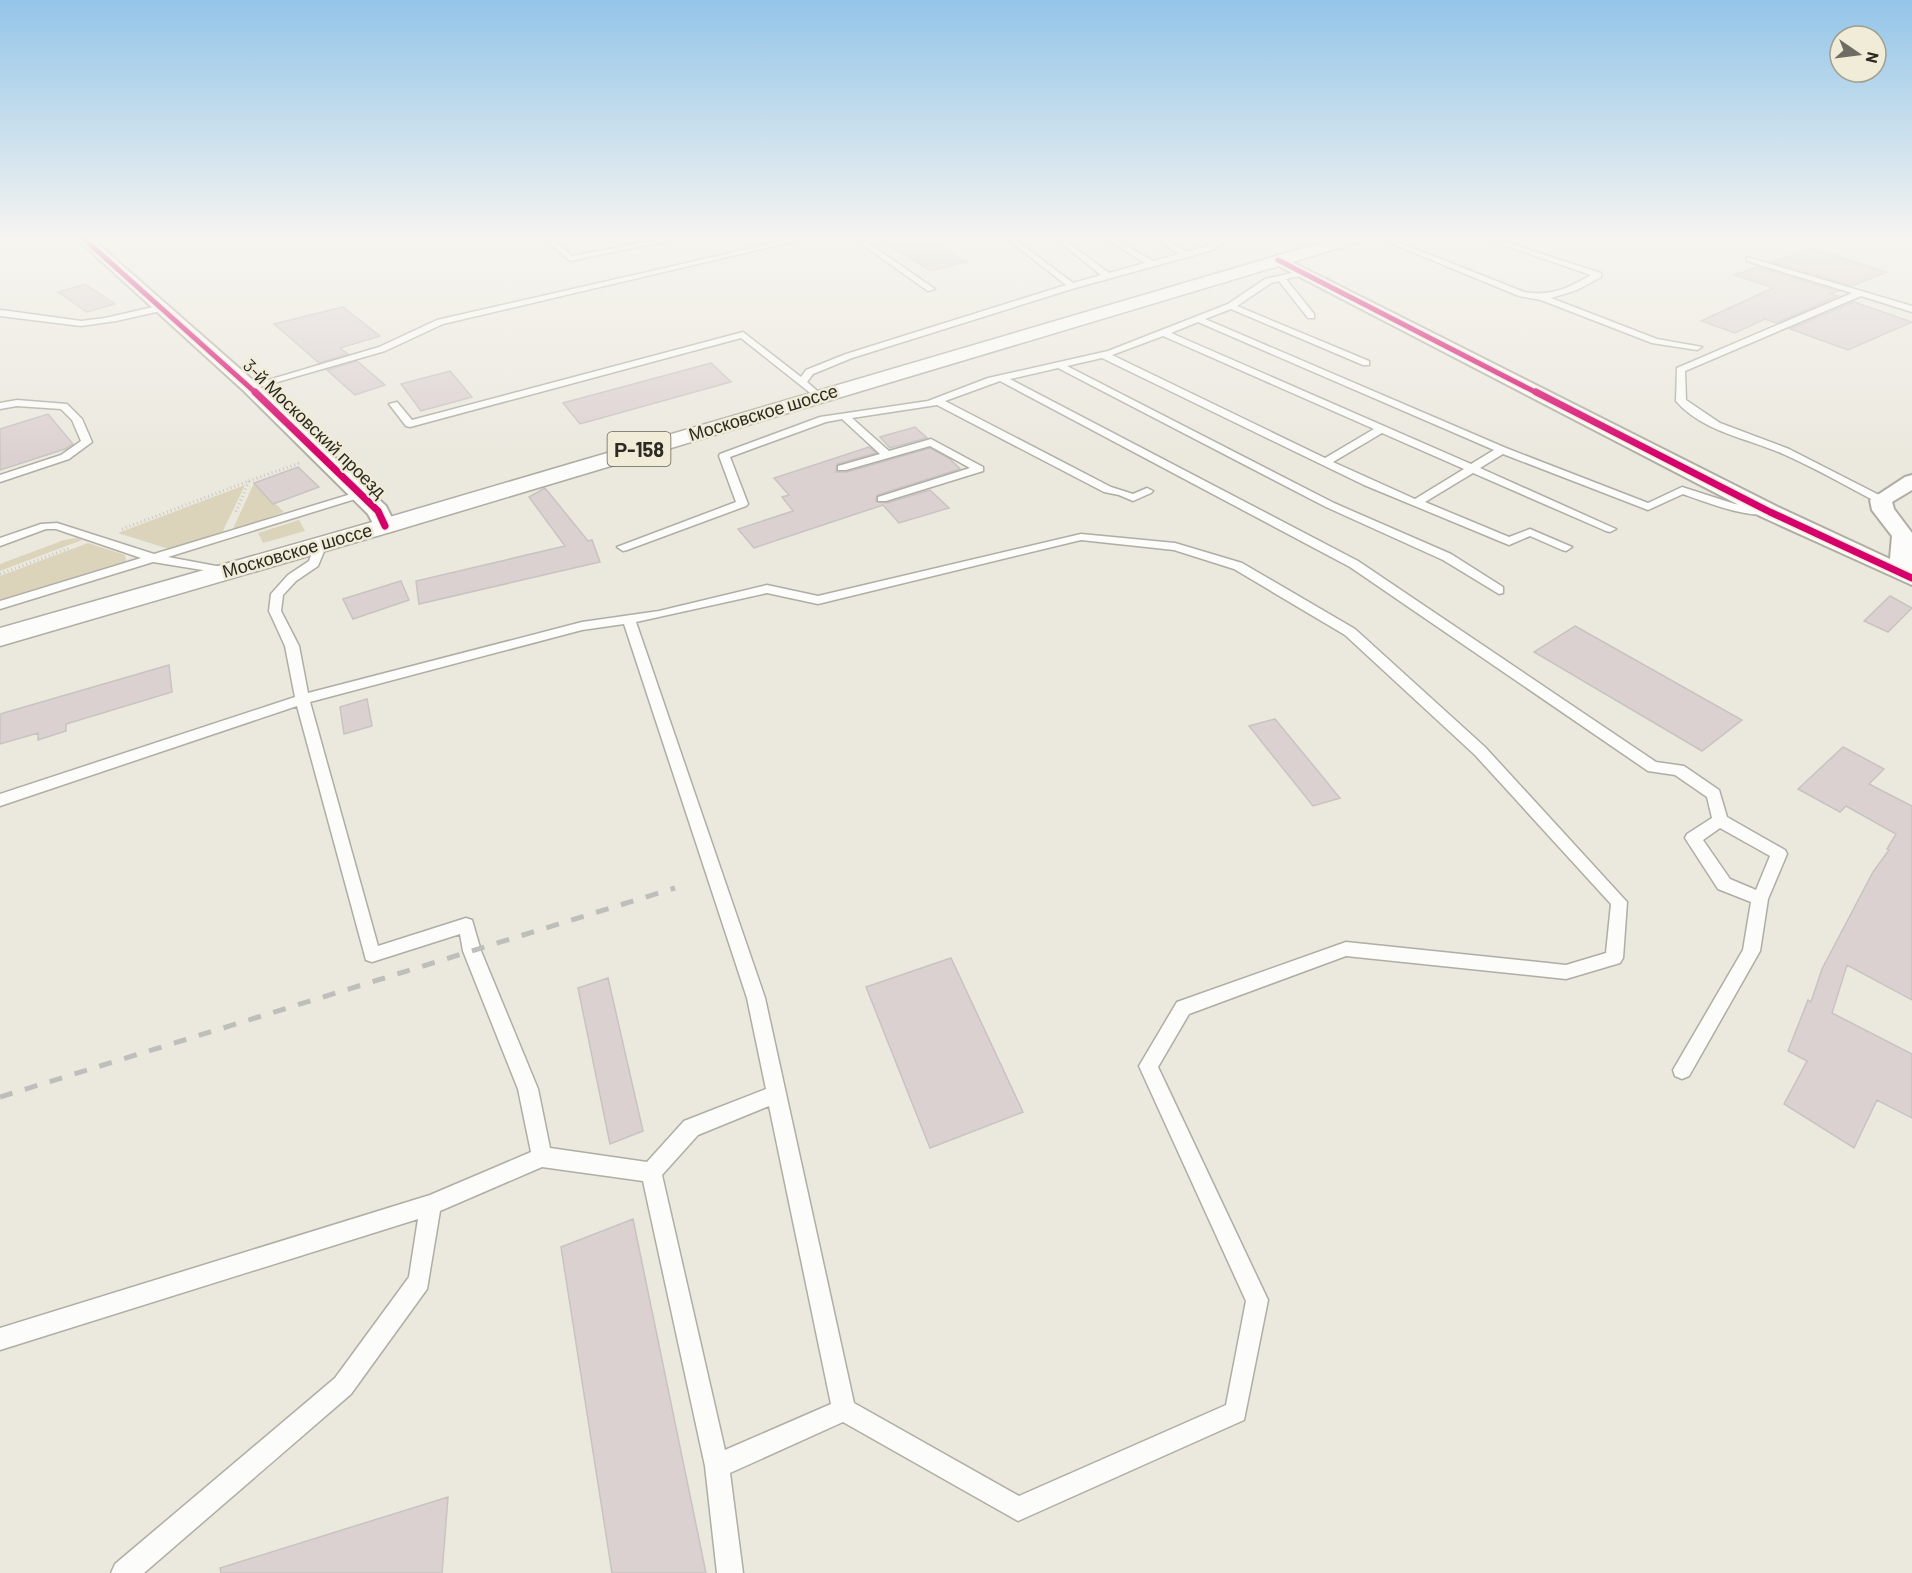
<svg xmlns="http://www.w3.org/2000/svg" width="1912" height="1573" font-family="Barlow,sans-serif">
<rect width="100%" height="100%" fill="#ebe8de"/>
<path fill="#dbd4ba" d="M254,483L284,512L232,531Z
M245,485L222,533L176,548H166L118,533Z
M299,520L305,531L263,543L258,533Z
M77,538L82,540L0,571V564L64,540Z
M88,543L125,555L126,561L0,600V576Z"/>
<path fill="#dcd1d1" stroke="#c8c3c1" stroke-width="1.5" d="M876,238H924L966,262L931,271Z
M1812,248L1887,272L1852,286L1772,262Z
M1758,267L1838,291L1830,294L1838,296L1776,323L1765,319L1735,333L1701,321L1773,288L1734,275Z
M85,284L115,304L87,312L58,292Z
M1854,302L1912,322L1848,350L1790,329Z
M343,307L380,336L340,348L348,354L319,363L274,324Z
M357,361L385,385L355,395L327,370Z
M711,363L731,382L580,424L563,403Z
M450,371L472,397L421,411L401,384Z
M48,414L73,444L65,449L0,470V429Z
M915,427L927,438L890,448L880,437Z
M869,447L876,453L837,464L836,472H847L930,448L950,459L960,469L877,495L876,501L887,503L930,490L949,508L899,523L883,505L754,548L738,529L793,511L782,497L789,495L774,478Z
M298,467L319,487L273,504L254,483Z
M545,488L588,541L592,540L600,562L419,604L416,581L565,546L529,497Z
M401,581L409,600L353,619L343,599Z
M1890,596L1912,608L1888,632L1864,621Z
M1575,626L1742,720L1702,751L1534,652Z
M169,665L172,692L66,724V731L38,740V733L0,744V714Z
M367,699L372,726L344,734L340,707Z
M1275,719L1340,798L1313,806L1249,726Z
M1843,747L1884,769L1869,784L1912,806V1000L1847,965L1832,1013L1912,1054V1118L1877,1100L1854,1148L1784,1104L1807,1061L1788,1051L1808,1000L1811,1002L1822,969L1873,872L1889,850L1887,849L1896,834L1846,806L1840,812L1798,789Z
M951,958L1023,1112L930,1148L866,987Z
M608,978L643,1131L610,1144L578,988Z
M633,1219L706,1573H612L561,1247Z
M448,1497L442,1573H221L220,1568Z"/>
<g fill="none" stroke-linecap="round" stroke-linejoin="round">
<defs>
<path id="lane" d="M544,238H552L572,256L667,238H680L570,261Z
M796,238H808L443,324L385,351L253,389L245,387L379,347L437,320Z
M853,238H861L935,289L928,291Z
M1006,238H1013L1073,283L1101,275L1055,238H1062L1109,273L1145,263L1104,238H1112L1153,261L1179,254L1156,238H1163L1186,252L1207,246L1216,241L1213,238H1221L1225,241L1213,250L1075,288L852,358L813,374L807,382L823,396L818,399L741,338L410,427L406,426L389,404L397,402L412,420L743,332L801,377L806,370L846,354L1066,285Z
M1378,238H1388L1524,292C1551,297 1568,288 1591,275L1483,238H1492L1601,273V277L1577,290L1551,298L1657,339L1702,347L1697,350L1652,343L1541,300L1519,296Z
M1695,238H1708L1709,239L1705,241Z
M1747,257L1912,306V312L1861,296L1685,371L1686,400L1720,423L1789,449L1885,498V502H1877C1846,486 1815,468 1783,454C1747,438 1703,432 1676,401L1677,368L1852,293L1747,261Z
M1305,270H1308V274L1286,279L1314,314V318H1308L1279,281L1271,283L1237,306L1369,361V365H1363L1231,309L1205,319L1506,448L1648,503L1682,487L1735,504L1766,508L1772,511C1757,523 1700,500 1683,494L1648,510L1503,454L1480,468L1616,529L1610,532L1606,531L1473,473L1425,502L1509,537L1530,529L1572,547L1566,551L1562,550L1530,536L1509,545L1364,485L1102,358L1067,366L1334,503L1451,554L1503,587V593L1499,594L1443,560L1326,507L1058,368L1010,379L1358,561L1656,762L1684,766L1719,790L1727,817L1785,850L1787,854L1768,899L1760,951L1689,1076L1682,1079L1675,1076L1673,1070L1743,950L1751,902L1718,889L1685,838L1687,834L1712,818L1707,797L1675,775L1648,771L1350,567L1000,381L945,401L1111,487L1133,494L1147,488L1153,491L1151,493L1133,501L1119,495L1104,492L937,405L852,418L889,451L931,439L983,467V471L886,501H878V497L970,468L930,446L846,470H838V466L880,454L842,419L826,422L730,457L748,504L746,506L627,550L623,551L617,547L736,502L719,456L720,454L820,417L928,401L988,378L1108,351L1228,304L1265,279ZM1198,322L1494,450L1471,464L1171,333ZM1163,336L1374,429L1325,458L1112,355ZM1382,433L1464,469L1415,499L1333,462ZM1720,828L1770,856L1756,890L1730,879L1703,840Z
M162,305L166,308L165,310L116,321L81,326L0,316V310L9,311L81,321L105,318Z
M17,400L67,404L82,419L92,442L69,459L0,482V475L61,455L81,441L72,420L61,409L17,406L0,409V403Z
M361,491L365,492V496L168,557L227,568V574L153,562L0,609V601L141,558L56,529H46L0,546V538L41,524L57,523L154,554Z
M1081,534L1175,543L1242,563L1355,629L1485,747L1627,902L1623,958L1620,963L1566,979L1346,956L1189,1014L1158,1067L1268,1300L1244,1420L1018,1521L843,1422L730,1473L743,1573H717L705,1466L643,1181L542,1167L440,1211L427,1289L351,1394L144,1573H111L115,1564L335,1378L409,1277L418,1219L0,1350V1328L430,1195L531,1152L518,1089L463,951L460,934L372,962L366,960L297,706L0,806V794L295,697L285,646L269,611L271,594L288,575L309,561L315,544L321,540L327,544L318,566L296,581L283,595L281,611L299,646L308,693L582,622L659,611L767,585L818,596ZM1081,540L1174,550L1234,569L1345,635L1475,755L1611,904L1606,953L1566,965L1346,942L1177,1002L1139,1066L1246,1301L1226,1405L1019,1496L854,1403L765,998L636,622L767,593L818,604ZM624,624L747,998L766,1089L684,1121L647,1162L550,1148L538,1089L481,951L472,920L466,918L378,946L310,702L582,630ZM769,1106L831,1404L725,1450L662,1175L698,1135Z"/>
<path id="street" d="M76,238H91L256,383L386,506L396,526L393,531H377L368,514L244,391Z
M1278,255L1778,507L1890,559L1892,536L1872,510L1870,500L1905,477L1912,475V490L1892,502L1894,509L1912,533V585L1762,517L1273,263L1270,260Z"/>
<path id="primary" d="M1337,238H1361L1359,242L394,531L0,646V628L376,521Z"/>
</defs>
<use href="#lane" stroke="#afada4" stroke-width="3"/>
<use href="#street" stroke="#afada4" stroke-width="4"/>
<use href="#primary" stroke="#afada4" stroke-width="3"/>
<path stroke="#cac8c5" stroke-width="3" stroke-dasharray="1 3" stroke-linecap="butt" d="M249,481L300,463
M122,529L249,481L235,514
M0,574L70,548"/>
<use href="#lane" fill="#fcfcfa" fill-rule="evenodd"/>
<use href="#street" fill="#fcfcfa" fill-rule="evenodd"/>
<use href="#primary" fill="#fcfcfa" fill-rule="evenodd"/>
<path stroke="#bebeba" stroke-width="5" stroke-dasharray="13 13" stroke-linecap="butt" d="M0,1097L675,888"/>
<defs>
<path id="cycleway-far1" d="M83,238L257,394
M1278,260L1539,394"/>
<path id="cycleway" d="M255,392L378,511L385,526
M1536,392L1770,512L1912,578"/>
</defs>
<use href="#cycleway-far1" stroke="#f1ecd8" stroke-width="8"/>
<use href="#cycleway" stroke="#f1ecd8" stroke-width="10"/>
<use href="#cycleway-far1" stroke="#d6006c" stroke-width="5"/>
<use href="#cycleway" stroke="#d6006c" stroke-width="7"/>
</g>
<linearGradient id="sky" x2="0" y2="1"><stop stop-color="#93c5e9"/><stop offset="0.52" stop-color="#f6f5f0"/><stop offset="1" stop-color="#f6f5f0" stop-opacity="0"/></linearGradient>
<rect width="1912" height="458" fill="url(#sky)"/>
<g text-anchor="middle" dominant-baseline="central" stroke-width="5" stroke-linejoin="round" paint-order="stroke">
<g font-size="18" fill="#2c2a23" stroke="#f1ecd8">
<text transform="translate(763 412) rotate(-17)">Московское шоссе</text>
<text transform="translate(315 428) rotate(44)">3-й Московский проезд</text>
<text transform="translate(297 550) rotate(-16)">Московское шоссе</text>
</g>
<rect fill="#f1ecd8" stroke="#676459" stroke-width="1.5" x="607.5" y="432" width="63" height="34" rx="4.5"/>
<g font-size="20" font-weight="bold" fill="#2c2a23">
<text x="639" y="449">Р-158</text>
</g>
</g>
<g transform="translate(1858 54) rotate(104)"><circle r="28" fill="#f1ecd8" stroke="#a29e90" stroke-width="1.5"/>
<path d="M0-4.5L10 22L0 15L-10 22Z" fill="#6f6c64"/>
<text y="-9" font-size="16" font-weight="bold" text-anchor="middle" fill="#2c2a23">N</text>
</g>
</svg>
